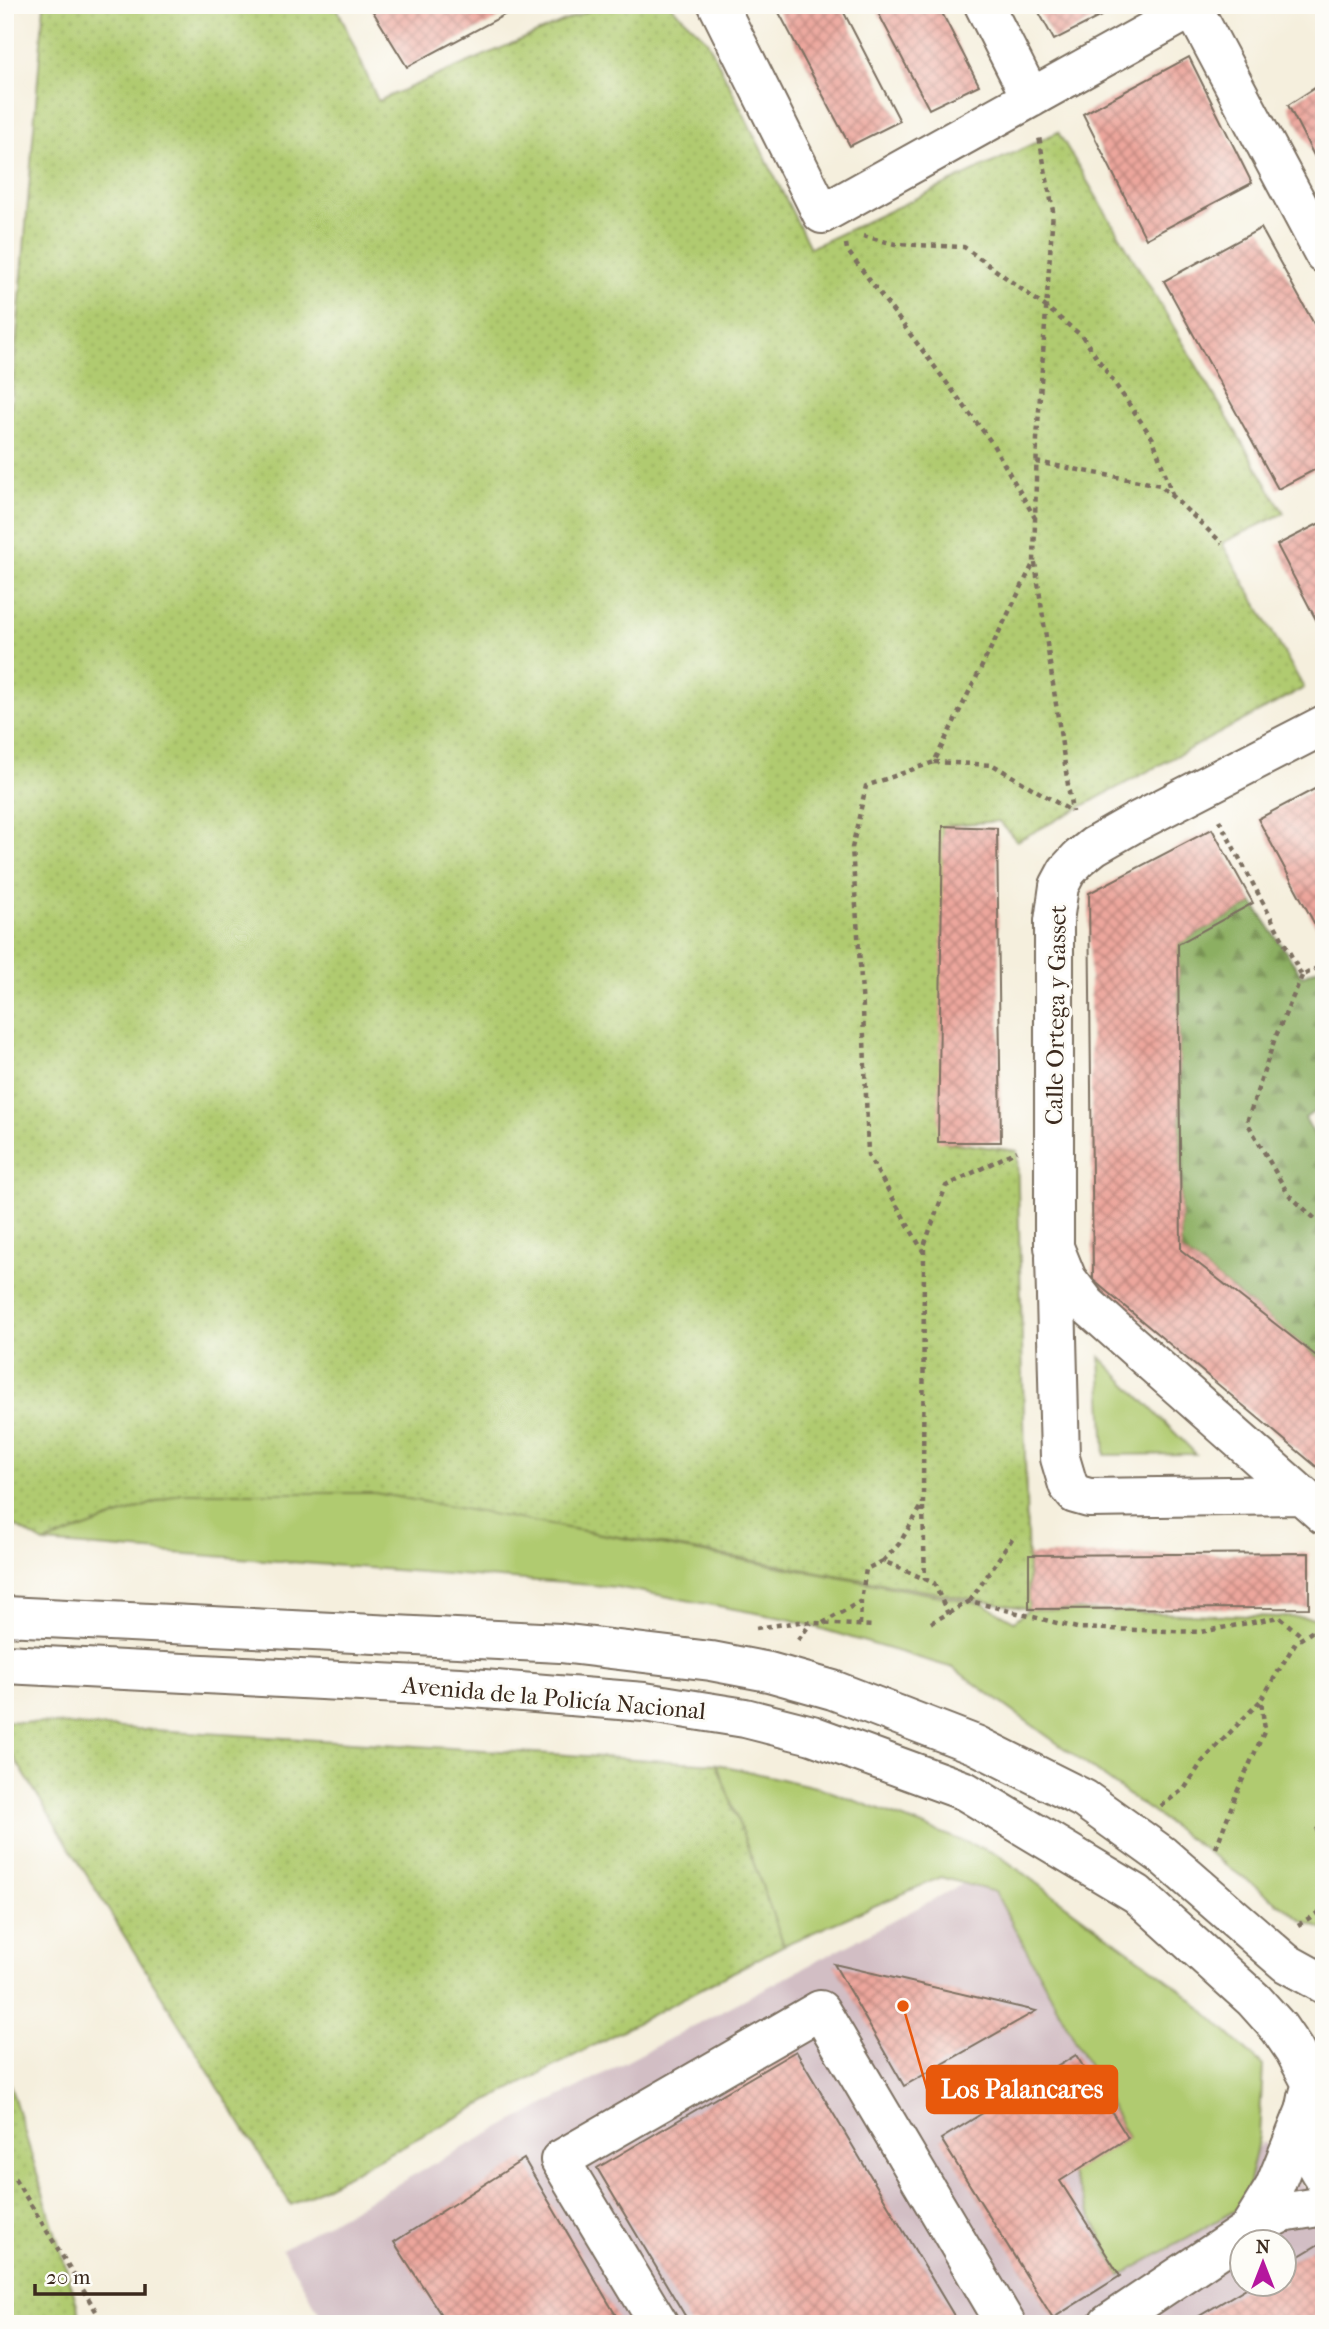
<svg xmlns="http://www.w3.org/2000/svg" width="1329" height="2329" font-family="'IM FELL French Canon',serif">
<defs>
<pattern id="grass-dots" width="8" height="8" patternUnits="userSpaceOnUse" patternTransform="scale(1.75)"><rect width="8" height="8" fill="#b0cb70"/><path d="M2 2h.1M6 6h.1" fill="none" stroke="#98ae61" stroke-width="1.8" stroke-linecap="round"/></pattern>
<pattern id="forest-firs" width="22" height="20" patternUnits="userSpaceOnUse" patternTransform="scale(1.75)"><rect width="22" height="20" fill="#8caf62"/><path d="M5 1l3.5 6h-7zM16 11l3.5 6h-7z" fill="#748f50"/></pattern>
<pattern id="building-cross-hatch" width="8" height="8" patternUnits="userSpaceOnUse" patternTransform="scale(1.75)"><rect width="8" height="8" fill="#eca69c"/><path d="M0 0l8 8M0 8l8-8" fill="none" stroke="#c0877f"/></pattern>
</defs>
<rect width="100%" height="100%" fill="#fdfcf7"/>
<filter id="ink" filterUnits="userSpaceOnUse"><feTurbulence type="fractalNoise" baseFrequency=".0143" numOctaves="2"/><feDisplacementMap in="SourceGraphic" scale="14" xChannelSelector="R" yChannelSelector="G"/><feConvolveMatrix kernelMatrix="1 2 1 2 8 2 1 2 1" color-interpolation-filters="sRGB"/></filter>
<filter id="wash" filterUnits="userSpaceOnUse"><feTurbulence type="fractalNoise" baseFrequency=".00686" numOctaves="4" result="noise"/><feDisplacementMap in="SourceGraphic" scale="28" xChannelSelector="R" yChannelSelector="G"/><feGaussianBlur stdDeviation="1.57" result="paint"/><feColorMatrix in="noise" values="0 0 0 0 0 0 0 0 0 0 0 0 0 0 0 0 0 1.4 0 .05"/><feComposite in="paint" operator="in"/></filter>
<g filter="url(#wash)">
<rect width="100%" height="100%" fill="#f5efdd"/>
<path fill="#d2bec4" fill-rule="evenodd" d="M991,1869L1199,2212L1263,2142L1324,2206V2324H326L282,2249L442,2159ZM1242,2242H1284V2284H1242Z"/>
<path fill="url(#grass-dots)" stroke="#767a47" stroke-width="2" d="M44,5H336L378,101L602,5H670L707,40L810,248L1058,132L1284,513L1222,543L1304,688L1017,841L999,821L943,826L947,1142L1017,1151L1029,1609L573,1529L181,1493L44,1543L5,1520V482Z
M5,1721L717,1764L784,1945L291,2205L5,1743Z
M5,2068L83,2324H5Z"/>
<path fill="url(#forest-firs)" stroke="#646c40" stroke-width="2" d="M1253,903L1302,976L1324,965V1105L1305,1118L1324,1152V1362L1181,1250L1178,944Z"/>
<path fill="#b0cb70" stroke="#767a47" stroke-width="2" d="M1100,1357L1196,1454L1105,1455Z
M181,1493H375L984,1604L1014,1621L1029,1609L1318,1618L1322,1564L1324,1930L1303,1921L953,1668L788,1619L616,1587L44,1543Z
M717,1764L824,1789L997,1854L1183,1991L1263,2066L1259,2136L1244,2205L1120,2276L1071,2173L1128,2138L995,1892L941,1877L784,1945Z"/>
<g id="blocks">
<path fill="url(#building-cross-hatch)" d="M369,5H523L407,67Z
M775,5H840L900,121L850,146Z
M874,5H938L979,85L929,109Z
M1035,5H1098L1103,15L1054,40Z
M1189,57L1252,183L1146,239L1083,114Z
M1324,82V175L1288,105Z
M1261,228L1324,342V465L1278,489L1164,281Z
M1324,521V635L1277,545Z
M1324,784V930L1319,932L1258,819Z
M943,826L997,828L1001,1142H938Z
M1212,829L1253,903L1178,944L1181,1250L1324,1362V1473L1093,1280L1089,893Z
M1309,1553V1608L1029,1609V1555Z
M834,1964L1036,2011L904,2086Z
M796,2051L959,2324H690L597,2168Z
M1076,2055L1128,2138L1060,2181L1120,2276L1053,2318L941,2139Z
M524,2159L621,2324H447L394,2242Z
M1324,2241V2324H1186L1253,2284H1284V2265Z"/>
</g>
</g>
<g filter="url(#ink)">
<use href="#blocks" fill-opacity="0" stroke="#7c6f61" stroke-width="2"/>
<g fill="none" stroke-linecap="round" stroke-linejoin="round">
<defs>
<path id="minor" d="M718,5L822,214L1198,5
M984,5L1031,98
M1193,8L1324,254
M1324,725L1136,822L1094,846L1079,858L1067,871L1059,886L1054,921V1247L1067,1279L1087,1305L1324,1515
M1055,1256L1060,1458L1068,1485L1075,1494L1089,1498L1301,1495
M1248,2230L1274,2188L1305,2111
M659,2324L560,2160L820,2010L1006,2324
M1108,2324L1248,2230L1282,2213L1324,2206"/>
<path id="major" d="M5,1616L560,1643L711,1661L769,1672L833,1690L976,1745L1084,1799L1162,1855L1286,1963L1324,1984
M5,1664L460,1687L644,1702L745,1718L812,1735L965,1791L1137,1894L1254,2000L1279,2028L1294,2050L1312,2084
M1324,2063C1299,2098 1299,2143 1324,2178"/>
</defs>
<use href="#minor" stroke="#7c6f61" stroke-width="42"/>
<use href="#major" stroke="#7c6f61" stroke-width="42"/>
<path stroke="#7c6f61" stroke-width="4.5" stroke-dasharray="5 5" stroke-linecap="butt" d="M863,236L895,244L964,247L1046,307L1082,336L1153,439L1173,497
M846,244L847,250L992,443L1035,518
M1036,462L1160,485L1222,543
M1035,563L1072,812
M934,762L993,765L1071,811
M1219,820L1302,976L1324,964
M1302,976L1275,1038L1247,1122L1288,1194L1324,1227
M924,1253L868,1155L863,1008L852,848L866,786L934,762L1034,562L1037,439L1053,211L1039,137
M923,1507L925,1580
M883,1561L899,1544L923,1504L924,1246L946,1186L1017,1151
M970,1601L1012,1539
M823,1623L861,1601L866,1569L883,1561L934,1583L948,1614
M931,1623L970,1601L1077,1628L1201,1632L1279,1617L1303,1637
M860,1625L861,1602
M756,1628L799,1622L873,1626
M798,1640L811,1623
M1161,1806L1185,1788L1202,1762L1261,1700
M1324,1820L1317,1830L1324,1847
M1216,1848L1237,1792L1265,1730L1261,1700L1296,1642L1324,1624
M1298,1925L1324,1909
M5,2178L15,2179L104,2324"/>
<use href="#minor" stroke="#fff" stroke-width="38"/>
<use href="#major" stroke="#fff" stroke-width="38"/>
</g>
</g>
<g text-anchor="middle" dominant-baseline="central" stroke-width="6" stroke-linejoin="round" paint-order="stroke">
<g font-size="24" fill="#3b2a1e" stroke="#fdfcf7">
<text transform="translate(1056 1015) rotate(-89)">Calle Ortega y Gasset</text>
<text transform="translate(554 1698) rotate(5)">Avenida de la Policía Nacional</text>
</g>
</g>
<path fill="none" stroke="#e8590c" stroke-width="2.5" d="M903 2006L927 2089"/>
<circle fill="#e8590c" stroke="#fdfcf7" stroke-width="2.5" cx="903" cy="2006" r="7"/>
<rect fill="#e8590c" stroke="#e8590c" stroke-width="2.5" x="927" y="2066" width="190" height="47" rx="7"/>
<g font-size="26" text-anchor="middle" font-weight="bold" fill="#fff">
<text x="1022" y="2098">Los Palancares</text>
</g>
<rect width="1329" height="2329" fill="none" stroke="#fdfcf7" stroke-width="28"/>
<g transform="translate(1263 2263)"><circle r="33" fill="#fdfcf7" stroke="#afa8a0" stroke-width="2"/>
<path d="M0-5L12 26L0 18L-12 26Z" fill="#b5179e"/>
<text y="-10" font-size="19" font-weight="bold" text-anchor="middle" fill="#3b2a1e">N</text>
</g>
<path d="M35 2284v10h110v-10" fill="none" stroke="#3b2a1e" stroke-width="3.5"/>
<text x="46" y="2284" font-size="21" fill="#3b2a1e" stroke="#fdfcf7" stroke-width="5" paint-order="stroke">20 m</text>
</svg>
